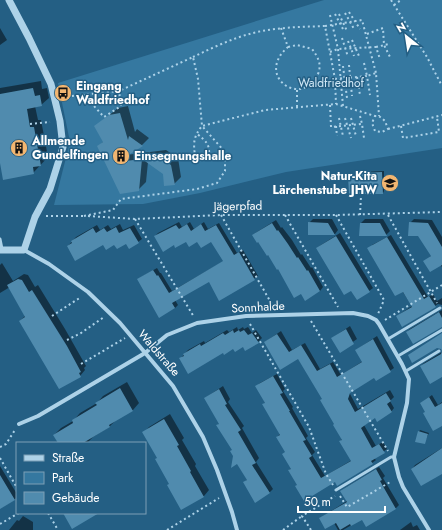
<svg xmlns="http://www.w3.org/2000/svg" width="442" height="530" font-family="Jost,sans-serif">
<rect width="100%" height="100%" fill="#245f84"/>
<path fill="#3578a0" d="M324,0H442V148L286,172L200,193L143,204L54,205L70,142L58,83Z"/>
<path fill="#0007" d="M0,28L7,40L0,45Z
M41,81L42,89L47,88L49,98L41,105L35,106L38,120H41L48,157L33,173L0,157V88Z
M128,106L135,132L137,129L149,138L142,145L126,155L149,152L148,154L150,152L166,150L178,158L181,177L174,184L164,173L148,162L146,182L138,190L99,146L104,141L96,126L118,108Z
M384,171V191L383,193L349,177L351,175H362L363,172Z
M313,219H332L338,230L335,234H309V223Z
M365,219H383L390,231L386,235L361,223Z
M414,219L432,220L442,237V267L440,264L425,261L432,255L410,223Z
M276,220L281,228L282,227L292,240L301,255L302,254L311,268L312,267L323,287L320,291L301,292L278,268L253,235L257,232Z
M179,222L182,227L190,222L194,229L204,222L208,229L219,223L237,253L243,250L258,276L220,299L209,281L175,300L178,305L175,308L138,279L157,268L160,273H161L172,291L224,261L212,241L186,240L174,244L155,236L158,233Z
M120,224L123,230L134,225L142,239L138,242L68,246L76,237L97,225L100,230L108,225L111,229Z
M340,233L373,288L369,291L352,290L317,248L321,245Z
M391,235L428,297L433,294L437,301L442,298V305L438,304L403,326L397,316L412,306L372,245Z
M2,263L13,281L24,274L28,275L35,287L38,285L65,329L86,366L84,368L85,370L80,376L20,321L25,316L10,287L0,293V265Z
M442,310V327L407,332L410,329Z
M350,326L357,339L340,351L332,338Z
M237,327L238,330L243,327L244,329L248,327L252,333L256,330L262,338L258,342L234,348L224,352L181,358L188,350L204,341L205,343L227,330L229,332Z
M281,331L292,350L305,343L320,369L333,362L341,375L363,361L356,350L377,336L394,368L376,380L375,377L349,392L358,409L390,390L394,397L390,401L394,408L391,412L375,417L364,425L376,446L383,442L387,449L374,458L376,460L372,463L335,481L298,485L289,470L292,468L286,451L277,437L280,434L257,386L260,383L277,374L285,389L283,391L293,407L292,408L308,436L306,438L315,452L312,455L325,476L352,460L341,441L342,439L323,398L298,358L265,342Z
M442,352V376L421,366L424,363Z
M127,382L139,403L133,410L116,420L109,427L93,437L87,443H59L54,435L61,428L73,421L80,413L97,403L103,396Z
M223,386L230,399L228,402L244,426L242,428L259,458L256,462L273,489L269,493L244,483L248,479L234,456L233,449L218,425L220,423L205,398Z
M432,395L438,405L442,402V425L426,411L421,403Z
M170,414L184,438L182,440L196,464L195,466L209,490L204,496L182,508L158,457L144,433L149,427Z
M420,430L429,433L424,443L419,432Z
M442,448V472L412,469L415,465Z
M0,466L17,494V497L14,500L0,508Z
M379,467L385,476L383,478L399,505L396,508L362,519L343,530H338L334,523L320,518L347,501L341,491L345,488Z
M23,516L33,522V530H9L17,520L19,521Z
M411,522L413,527L417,525L420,530H400Z"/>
<path fill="#508bae" d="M33,88L35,96L40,95L42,106L27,109L30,127H34L41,166L33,167L34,174L3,180L0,163V94Z
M120,113L128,140L129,136L143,146L117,162L142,159L139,191L120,194L97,146L103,142L94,126L109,115Z
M159,157L171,165L175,185L164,186L163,174L142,159Z
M382,172L383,194H349L348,176H361V173Z
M308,222L328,223L335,235H308Z
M409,222L428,223L442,247V265L430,272L423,261L431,256L418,236H408Z
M272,223L277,231L278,230L288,244L297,258L298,257L307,271L308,270L320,291L305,301L301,294L294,298L278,269L277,270L268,255L267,256L258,242L257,243L252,235Z
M360,223H380L387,236H359Z
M187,224L191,231L201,224L205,231L216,225L234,255L239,252L255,280L219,301L209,282L172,303L175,308L159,318L137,279L153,270L157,276L158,275L169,293L223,261L211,242L201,248L197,242L189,247L186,242L175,248L174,245L163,252L154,236L176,225L179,229Z
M116,227L119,233L130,228L139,243L129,249L126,244L117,249L114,245L106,250L103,245L75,261L67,246L72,243L71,241L93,228L96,233L104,228L107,232Z
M336,236L370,292L357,300L351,291L344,295L316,248Z
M387,237L424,299L429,296L436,307L402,327L396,316L412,307L403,292L395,296L367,248Z
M18,279L22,280L29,292L32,290L67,346L81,372L79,373L81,377L59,389L19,321L25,317L7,285Z
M439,312L442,318V327L413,344L406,332Z
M346,329L354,344L340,353L331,338Z
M233,330L234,333L239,330L240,332L244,330L248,335L252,333L259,343L245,351L243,347L235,352L233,349L224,355L223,353L188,374L179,358L184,356L183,354L200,344L201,346L223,333L225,335Z
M442,333V377L430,384L420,366L441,354L442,351L441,349L437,348L412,363L408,355Z
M277,334L289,352L301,345L317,371L330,364L337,377L362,362L355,350L373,339L391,372L376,381L374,378L350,393L348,399L355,412L386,393L391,401L387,404L392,412L377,422L375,418L361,428L372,448L379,444L385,453L371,461L373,464L337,486L335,482L304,501L295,486L297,485L288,470L291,469L282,454L285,452L276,437L280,435L262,404L265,403L255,386L273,376L283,393L280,394L290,411H289L306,440L303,441L312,456L309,458L321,478L351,461L339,441L342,440L333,425L334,424L320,400L322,399L298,359L280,370L264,342Z
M120,388L133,411L109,425L110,427L83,443H58L53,435L73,423L72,420L97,405L95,403Z
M219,389L227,404L225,405L241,430L238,432L256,463L252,465L270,493L255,503L243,482L247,480L237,464L231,468L233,456L230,451L232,450L216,425L219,424L204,398Z
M429,397L435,407L442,403V426L433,431L423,413L425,412L420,403Z
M164,419L179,445L177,446L191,471L190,472L204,497L181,510L167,485L169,484L155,459L157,458L142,432Z
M418,431L428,434L425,444L415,442Z
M442,448V474L421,486L411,469Z
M376,469L382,480L380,481L396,509L366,527L362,520L351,526L350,524L340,530L336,523L325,529L319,518L347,502L340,491Z
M0,475L15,500L0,509Z
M63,513H99L72,529Z"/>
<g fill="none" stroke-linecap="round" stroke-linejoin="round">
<path stroke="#add2e8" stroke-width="2" stroke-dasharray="2 3" stroke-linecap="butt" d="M391,0L427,57L442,86
M394,5L401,0
M349,12L360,29
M345,13L354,29
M335,14L344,31
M339,14L347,31
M330,15L338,49L343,106
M325,26L362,20L376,73
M281,28L288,47C254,76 302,109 318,74C322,64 318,57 312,49L297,45L288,47
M367,34L383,28L384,45L390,57
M342,38L348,57
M352,40L359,56
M348,41L354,56
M376,47L389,44
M330,52L338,49L376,47L380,59
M193,57C212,48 233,38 253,33C277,27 301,27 325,26L335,79L336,104
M364,63L367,76L376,73L379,116
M349,65L352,96
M343,66L347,98
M357,77L360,95
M335,79L367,76L370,95
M297,90V107
M84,95L104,117L121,106L119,91
M62,97L119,91L193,57L198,79L202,126C194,136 193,142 195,155L201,159H207L209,156C210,144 206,141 196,133
M330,105L331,127L362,124L364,138
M360,116L362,124
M339,118L343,136
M345,118L351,138
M351,118L356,136
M30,124L50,122
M336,126L337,136
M401,126L403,138L439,132L437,117
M388,129L442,115
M221,215L274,308
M285,215L338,307
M336,215L384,300L378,314
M360,215L361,196
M388,215L437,303
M46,216H84
M84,216L113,210L121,199L197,189L217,183L225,171V152L202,126L265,110L336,104L375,116L372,123L375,131L382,132L388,129L385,121L379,116H375
M88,216L135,219L221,215H336L442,212
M135,219L194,317
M52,316L81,297
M385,320L442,285
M311,321L388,451
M250,324L309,427L326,474L333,485
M67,340L81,333L104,317
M81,364L125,338
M0,447L6,444L15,430
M0,458L17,488
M340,496L347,507L392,481
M48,513L58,530
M0,524L19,513
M167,530L219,498
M283,530L302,516
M311,530L302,516L335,496"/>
<path stroke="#add2e8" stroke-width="3" d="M0,239L2,249
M388,339L440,308
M398,356L442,330
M406,371L439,351
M336,490L391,457H394"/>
<path stroke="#add2e8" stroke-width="4" d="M24,250L49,264L88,292L120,323L173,386L203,437L217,470L232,512L237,530
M19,424L38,416L145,353L167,335L197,323L246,316L353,313L368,316L376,320L379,324L402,364L409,379L407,403L394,457L399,477L403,487L429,530"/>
<path stroke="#add2e8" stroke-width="7" d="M0,250H24L35,217L50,189L63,147L60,121L51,84L29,38L9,0"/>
</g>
<defs>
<symbol id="bus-disc" viewBox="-11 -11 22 22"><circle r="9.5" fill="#f2b671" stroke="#245f84"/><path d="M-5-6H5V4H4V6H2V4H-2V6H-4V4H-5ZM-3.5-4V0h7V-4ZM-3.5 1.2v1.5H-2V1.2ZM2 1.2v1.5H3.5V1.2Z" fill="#111"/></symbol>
<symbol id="building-disc" viewBox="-11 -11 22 22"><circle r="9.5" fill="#f2b671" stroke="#245f84"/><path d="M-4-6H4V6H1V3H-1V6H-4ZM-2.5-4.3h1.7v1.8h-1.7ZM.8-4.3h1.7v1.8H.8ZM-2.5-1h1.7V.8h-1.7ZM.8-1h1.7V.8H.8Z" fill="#111"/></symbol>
<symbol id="school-disc" viewBox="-11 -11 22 22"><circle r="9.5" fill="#f2b671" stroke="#245f84"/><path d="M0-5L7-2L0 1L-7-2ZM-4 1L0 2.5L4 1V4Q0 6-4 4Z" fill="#111"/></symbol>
</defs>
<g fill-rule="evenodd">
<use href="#bus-disc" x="53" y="83" width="20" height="20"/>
<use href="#building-disc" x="9" y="138" width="20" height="20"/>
<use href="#building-disc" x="111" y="146" width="20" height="20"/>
<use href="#school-disc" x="380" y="173" width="20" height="20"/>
</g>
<g text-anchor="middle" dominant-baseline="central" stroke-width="3" stroke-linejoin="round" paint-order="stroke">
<g font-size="12" fill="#d1e8f6" stroke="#245f84">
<text x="331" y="83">Waldfriedhof</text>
</g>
<g font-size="12" font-weight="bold" fill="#fff" stroke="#245f84" text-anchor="start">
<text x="76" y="86">Eingang<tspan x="76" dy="14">Waldfriedhof</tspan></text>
<text x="32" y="141">Allmende<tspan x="32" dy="14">Gundelfingen</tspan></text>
<text x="134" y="156">Einsegnungshalle</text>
<text x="377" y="176" text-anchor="end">Natur-Kita<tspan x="377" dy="14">Lärchenstube JHW</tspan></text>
</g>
<g font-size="12" fill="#fff" stroke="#245f84">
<text transform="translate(238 206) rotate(-1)">Jägerpfad</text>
<text transform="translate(258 307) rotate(-3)">Sonnhalde</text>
<text transform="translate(159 353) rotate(49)">Waldstraße</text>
</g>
</g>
<rect x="16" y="442" width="130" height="72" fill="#245f84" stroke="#7c9fb5"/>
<rect x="24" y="455" width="20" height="6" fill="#add2e8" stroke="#7c9fb5"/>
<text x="52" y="462" font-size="12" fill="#ffffff">Straße</text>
<rect x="24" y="472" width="20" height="12" fill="#3578a0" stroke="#7c9fb5"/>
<text x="52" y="482" font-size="12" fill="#ffffff">Park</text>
<rect x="24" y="492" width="20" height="12" fill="#508bae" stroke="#7c9fb5"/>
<text x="52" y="502" font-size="12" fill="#ffffff">Gebäude</text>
<g transform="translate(406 36) rotate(330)" stroke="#245f84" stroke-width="3" paint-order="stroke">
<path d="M0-3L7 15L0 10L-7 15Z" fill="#ffffff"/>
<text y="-6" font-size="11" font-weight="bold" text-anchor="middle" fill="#ffffff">N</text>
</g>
<path d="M298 506v6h87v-6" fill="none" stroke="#ffffff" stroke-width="2"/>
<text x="304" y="506" font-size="12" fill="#ffffff" stroke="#245f84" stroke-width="3" paint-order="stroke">50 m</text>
</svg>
